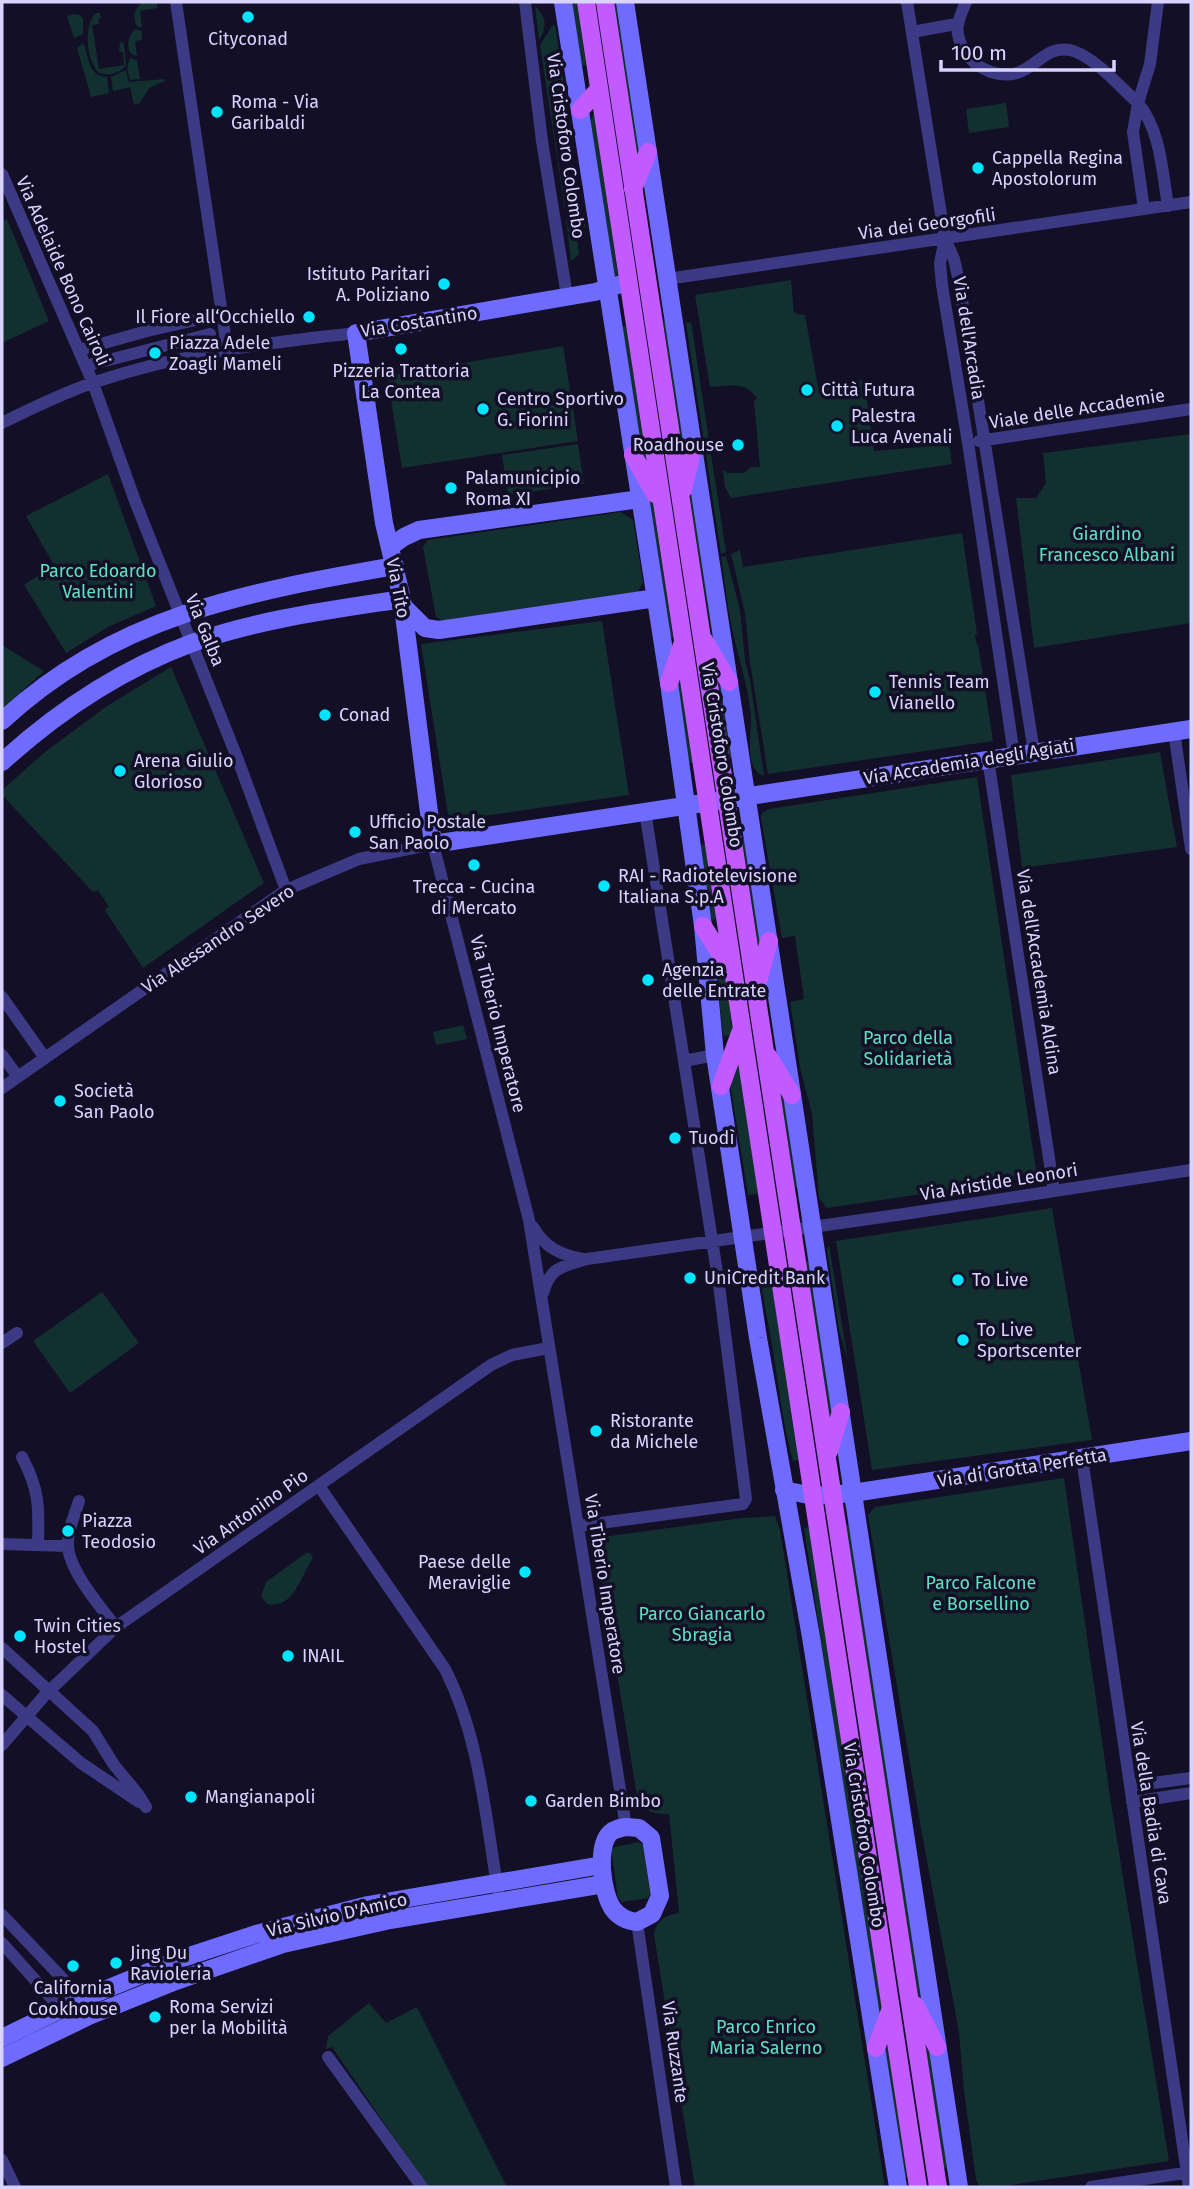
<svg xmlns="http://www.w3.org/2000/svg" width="1193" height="2189" font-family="'Fira Sans',sans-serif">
<rect width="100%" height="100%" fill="#130f26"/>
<path fill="#12302f" d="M143,2H157V8L140,11L142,28L137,26C132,17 134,8 143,2Z
M571,2H577L586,65L581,66Z
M613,2H619L642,151L638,163Z
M535,6C546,18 548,26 539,40Z
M96,13H100L101,18L98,19L99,24L92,25L99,69L124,65L123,52L119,51L120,42L124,43L126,65C120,74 109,76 99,73C86,60 83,26 96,13Z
M74,14L80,15L83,19V34L74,38L67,16Z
M555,25L567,103L553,125L565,203L583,221L586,227H581L565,210L540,45L552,26Z
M135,29L142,31V40L135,41L137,56L131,54C126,46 128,36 135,29Z
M83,43C90,57 87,76 107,77L109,93L91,97L77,48Z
M130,58L137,60L140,79L130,80L127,69Z
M126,70L129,82L165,79V81L149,88L140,103L134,105L130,87L113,91L111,77Z
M1006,103L1009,127L969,133L966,109Z
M594,112L618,276L613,277L589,125Z
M7,219L49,321L2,343V221Z
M566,219L576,228L579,254L571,261Z
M791,280L794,313L805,315L818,387L864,380L874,451L943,445L949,443L952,464L731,498L725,487L723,472L725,470L727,473H744L751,467H760L754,401L757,398C746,381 728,386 710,387L695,295Z
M669,321L688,450L685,466L663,322Z
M691,322L726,552L721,554L686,323Z
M626,326L648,471L640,454L621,327Z
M563,346L578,441L402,468L387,376Z
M1191,434V623L1034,648L1016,498H1036L1046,483L1043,453Z
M578,444L584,484L508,495L502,455Z
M108,474L156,606L108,627L66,653L24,585L54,565L26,516Z
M643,476L652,495L673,637L668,638Z
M695,496L721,659L713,642L689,497Z
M621,512L633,520L643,582L638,592L443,621L436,617L423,547L428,540Z
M962,533L977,634L975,635L976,643L978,644L993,741L768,774L750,662L745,613L731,554L740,550L743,567Z
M726,556L740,610L745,660L750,680L764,776C743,769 752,733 751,717C749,689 740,664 734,637C728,611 725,584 721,557Z
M602,621L629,795L449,821L421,644Z
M2,645L44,671L2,709Z
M171,667L264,883L143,968L106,912L105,909L109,907L98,890L93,892L2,795V790L45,752L107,706Z
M718,668L735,756L729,757L716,669Z
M679,669L693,763H687L675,683Z
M1160,752L1177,847L1022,868L1011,775Z
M977,777L1037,1177L827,1208L819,1198L812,1114L801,1072L790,1002L804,999L795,936L782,938L761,818L762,813L769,809Z
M748,838L764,938L760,959L742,839Z
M705,844L717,919L711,920L700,845Z
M714,949L725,970L733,1035L723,1036Z
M463,1025L467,1039L436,1045L433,1032Z
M738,1056L758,1194L748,1195L730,1083Z
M778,1078L786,1093L800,1187L795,1188Z
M1052,1208L1092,1440L872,1470L836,1241Z
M829,1245L848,1361L839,1330L827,1249Z
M811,1260L835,1413L832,1429L805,1261Z
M771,1275L798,1460L793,1461C784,1428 780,1397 775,1363C771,1334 764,1306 760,1277Z
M102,1292L139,1343L70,1393L33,1341Z
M1064,1478L1111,1803L1169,2161L998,2187H980L976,2180L964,2090L959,2032L922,1834L868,1515L875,1507Z
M775,1516L780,1530L885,2187H695L654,1935C656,1920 665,1916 679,1913L669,1814C655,1814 648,1813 638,1802L595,1538L742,1518Z
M852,1524L928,2021L919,2006L845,1525Z
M810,1527L883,2012L879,2026L804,1528Z
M306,1553H310L313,1558C301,1575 294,1610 267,1604L261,1596L266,1582Z
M639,1842L643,1845L650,1894L648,1898L622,1902L618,1898L611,1848Z
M369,2003L386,2023L417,2007L507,2187H428L332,2047L326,2049L328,2036Z
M923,2029L932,2050L949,2167L944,2168Z
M886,2034L908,2177L902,2178L883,2051Z"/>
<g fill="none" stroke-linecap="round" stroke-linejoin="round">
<path stroke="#3d3a85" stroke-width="12" d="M176,2L227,348
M525,2L542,141L567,296
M907,2L945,239L954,259L959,281L1034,752
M966,2C957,22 953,32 965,52C971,62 980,68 991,72C1032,85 1038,44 1070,50C1093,55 1121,88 1138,103L1150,64L1158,2
M912,32L956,24
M2,174L93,383L135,501L238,760L286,890
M1144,209L1133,132L1138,103C1161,131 1162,171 1168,206
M945,239L940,263L942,285L969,449L1014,755
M667,279L1191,202
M79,350L147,331L222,314
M93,364L210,334
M2,423C32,408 63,393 95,382C182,353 265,343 356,333
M979,441L1191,409
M1174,731L1191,849
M988,759L1054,1191
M2,997L45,1058
M2,1055L18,1077
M684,1061L715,1055
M2,1088L286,890L359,859L433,844L529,1220L626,1827
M533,1227C545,1248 561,1255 583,1259
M543,1293C551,1266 562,1267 587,1259L904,1214L1191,1170
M2,1343L17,1333
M22,1457C40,1491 39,1508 38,1545
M1082,1458L1189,2187
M319,1486L445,1669C480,1738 485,1815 498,1891
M79,1501C75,1515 67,1531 68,1545C68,1569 101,1608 116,1627
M578,1526L743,1504L746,1499L719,1285L645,811
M2,1544L68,1546
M2,1648L93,1731L114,1765L138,1794L146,1807
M2,1695L81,1763L139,1802
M2,1745L45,1695L116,1627L491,1365L512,1355L548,1348
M1130,1786L1191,1778
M1132,1802L1191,1793
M2,1915L82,1999L85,2006
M637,1922L676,2187
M2,1943L61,2009
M328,2057L422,2187
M2,2160L15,2187
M1091,2187L1191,2172"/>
<path stroke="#6f6bff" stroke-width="18" d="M563,2L669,683L703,926L715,1055L758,1338L811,1637L898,2187
M625,2L959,2187
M618,285L595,292L356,333L384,523L402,599L433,844L1191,729
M390,547L404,537L419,530L640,499
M403,606L425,628L439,630L656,598
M2,721C115,615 248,592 395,566
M2,762C57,712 122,669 192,643C259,619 331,610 402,599
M784,1490L813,1496L853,1493L1191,1441
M626,1827L639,1828L651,1838L660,1896L652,1914L637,1922C627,1921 619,1917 613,1909C602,1894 596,1847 610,1833C614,1829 620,1828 626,1827Z
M2,2038L82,1999L180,1959L256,1934L368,1905L602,1865
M2,2058L89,2016L176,1981L283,1944L390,1920L604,1884"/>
<path stroke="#c25bff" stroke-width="18" d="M586,2L918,2187
M605,2L938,2187
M580,110L599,89
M633,189L648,152
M633,455L655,494
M683,490L693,447
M704,640L729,682
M669,683L682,645
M703,926L729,968
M758,982L769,941
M768,1056L792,1095
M721,1086L740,1033
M829,1451L841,1412
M915,2005L937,2047
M876,2048L890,2011"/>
</g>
<g fill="#00e5ff" stroke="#130f26" stroke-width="2.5">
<circle cx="248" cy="17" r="7"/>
<circle cx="217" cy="112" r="7"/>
<circle cx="978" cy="168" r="7"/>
<circle cx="444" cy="284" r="7"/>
<circle cx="309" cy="317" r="7"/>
<circle cx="401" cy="349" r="7"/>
<circle cx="155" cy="353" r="7"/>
<circle cx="807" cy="390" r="7"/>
<circle cx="483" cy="409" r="7"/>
<circle cx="837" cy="426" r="7"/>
<circle cx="738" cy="445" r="7"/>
<circle cx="451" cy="488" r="7"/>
<circle cx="875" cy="692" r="7"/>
<circle cx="325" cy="715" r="7"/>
<circle cx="120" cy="771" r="7"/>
<circle cx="355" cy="832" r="7"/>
<circle cx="474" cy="865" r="7"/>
<circle cx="604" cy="886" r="7"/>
<circle cx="648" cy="980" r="7"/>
<circle cx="60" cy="1101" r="7"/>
<circle cx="675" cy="1138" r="7"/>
<circle cx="690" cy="1278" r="7"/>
<circle cx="958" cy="1280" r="7"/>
<circle cx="963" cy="1340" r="7"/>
<circle cx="596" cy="1431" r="7"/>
<circle cx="68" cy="1531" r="7"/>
<circle cx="525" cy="1572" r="7"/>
<circle cx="20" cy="1636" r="7"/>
<circle cx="288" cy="1656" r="7"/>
<circle cx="191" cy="1797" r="7"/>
<circle cx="531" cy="1801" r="7"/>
<circle cx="116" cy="1963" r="7"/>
<circle cx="73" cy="1966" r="7"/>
<circle cx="155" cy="2017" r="7"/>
</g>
<g text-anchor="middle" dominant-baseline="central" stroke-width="7" stroke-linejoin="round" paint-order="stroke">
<g font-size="18" fill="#d9d4ff" stroke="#130f26" text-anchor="start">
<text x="248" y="39" text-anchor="middle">Cityconad</text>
<text x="231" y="102">Roma - Via<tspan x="231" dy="21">Garibaldi</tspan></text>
<text x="992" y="158">Cappella Regina<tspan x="992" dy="21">Apostolorum</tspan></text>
<text x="430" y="274" text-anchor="end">Istituto Paritari<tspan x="430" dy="21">A. Poliziano</tspan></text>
<text x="295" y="317" text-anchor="end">Il Fiore all‘Occhiello</text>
<text x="169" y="343">Piazza Adele<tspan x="169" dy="21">Zoagli Mameli</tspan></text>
<text x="401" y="371" text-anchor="middle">Pizzeria Trattoria<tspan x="401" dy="21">La Contea</tspan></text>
<text x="821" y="390">Città Futura</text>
<text x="497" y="399">Centro Sportivo<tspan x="497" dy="21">G. Fiorini</tspan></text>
<text x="851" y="416">Palestra<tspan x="851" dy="21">Luca Avenali</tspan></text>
<text x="724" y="445" text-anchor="end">Roadhouse</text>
<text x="465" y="478">Palamunicipio<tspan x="465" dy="21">Roma XI</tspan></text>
<text x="889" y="682">Tennis Team<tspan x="889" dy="21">Vianello</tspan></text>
<text x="339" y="715">Conad</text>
<text x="134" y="761">Arena Giulio<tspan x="134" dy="21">Glorioso</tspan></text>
<text x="369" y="822">Ufficio Postale<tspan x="369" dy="21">San Paolo</tspan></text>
<text x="618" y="876">RAI - Radiotelevisione<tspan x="618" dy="21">Italiana S.p.A</tspan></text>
<text x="474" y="887" text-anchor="middle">Trecca - Cucina<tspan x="474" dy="21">di Mercato</tspan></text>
<text x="662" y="970">Agenzia<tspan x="662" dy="21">delle Entrate</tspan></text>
<text x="74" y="1091">Società<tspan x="74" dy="21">San Paolo</tspan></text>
<text x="689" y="1138">Tuodì</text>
<text x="704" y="1278">UniCredit Bank</text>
<text x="972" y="1280">To Live</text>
<text x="977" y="1330">To Live<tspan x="977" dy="21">Sportscenter</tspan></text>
<text x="610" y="1421">Ristorante<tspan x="610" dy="21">da Michele</tspan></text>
<text x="82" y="1521">Piazza<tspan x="82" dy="21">Teodosio</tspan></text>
<text x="511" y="1562" text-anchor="end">Paese delle<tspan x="511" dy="21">Meraviglie</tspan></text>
<text x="34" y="1626">Twin Cities<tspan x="34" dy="21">Hostel</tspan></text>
<text x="302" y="1656">INAIL</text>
<text x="205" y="1797">Mangianapoli</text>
<text x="545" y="1801">Garden Bimbo</text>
<text x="130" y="1953">Jing Du<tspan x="130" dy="21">Ravioleria</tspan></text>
<text x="73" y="1988" text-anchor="middle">California<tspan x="73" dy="21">Cookhouse</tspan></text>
<text x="169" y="2007">Roma Servizi<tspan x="169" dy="21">per la Mobilità</tspan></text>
</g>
<g font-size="18" fill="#d9d4ff" stroke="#130f26">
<text transform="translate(566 146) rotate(82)">Via Cristoforo Colombo</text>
<text transform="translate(927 224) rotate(-8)">Via dei Georgofili</text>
<text transform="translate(63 271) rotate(66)">Via Adelaide Bono Cairoli</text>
<text transform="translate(419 322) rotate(-9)">Via Costantino</text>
<text transform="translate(969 338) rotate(81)">Via dell'Arcadia</text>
<text transform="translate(1077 409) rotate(-9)">Viale delle Accademie</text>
<text transform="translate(398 588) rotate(79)">Via Tito</text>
<text transform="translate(205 630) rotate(68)">Via Galba</text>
<text transform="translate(722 755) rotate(81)">Via Cristoforo Colombo</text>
<text transform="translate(969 762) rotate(-9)">Via Accademia degli Agiati</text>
<text transform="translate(218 939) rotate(-34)">Via Alessandro Severo</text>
<text transform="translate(1039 972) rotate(81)">Via dell'Accademia Aldina</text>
<text transform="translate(498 1024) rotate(76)">Via Tiberio Imperatore</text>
<text transform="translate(999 1182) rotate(-9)">Via Aristide Leonori</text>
<text transform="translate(1022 1468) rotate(-9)">Via di Grotta Perfetta</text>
<text transform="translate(251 1512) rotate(-35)">Via Antonino Pio</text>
<text transform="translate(605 1584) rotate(81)">Via Tiberio Imperatore</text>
<text transform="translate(1151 1813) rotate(81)">Via della Badia di Cava</text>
<text transform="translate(864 1835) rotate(81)">Via Cristoforo Colombo</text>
<text transform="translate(337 1915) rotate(-13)">Via Silvio D'Amico</text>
<text transform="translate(675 2052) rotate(82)">Via Ruzzante</text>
</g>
<g font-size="18" fill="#5fe0c0" stroke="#130f26">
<text x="1107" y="534">Giardino<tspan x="1107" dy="21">Francesco Albani</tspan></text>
<text x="98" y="571">Parco Edoardo<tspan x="98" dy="21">Valentini</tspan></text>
<text x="908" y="1038">Parco della<tspan x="908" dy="21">Solidarietà</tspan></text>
<text x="981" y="1583">Parco Falcone<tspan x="981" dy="21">e Borsellino</tspan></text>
<text x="702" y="1614">Parco Giancarlo<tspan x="702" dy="21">Sbragia</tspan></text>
<text x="766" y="2027">Parco Enrico<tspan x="766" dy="21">Maria Salerno</tspan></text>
</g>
</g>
<rect width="1193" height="2189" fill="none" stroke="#d9d4ff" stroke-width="7"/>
<path d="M941 60v10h173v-10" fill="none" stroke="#d9d4ff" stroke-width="3.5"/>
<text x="951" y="60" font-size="21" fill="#d9d4ff" stroke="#130f26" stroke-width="5" paint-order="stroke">100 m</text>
</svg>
